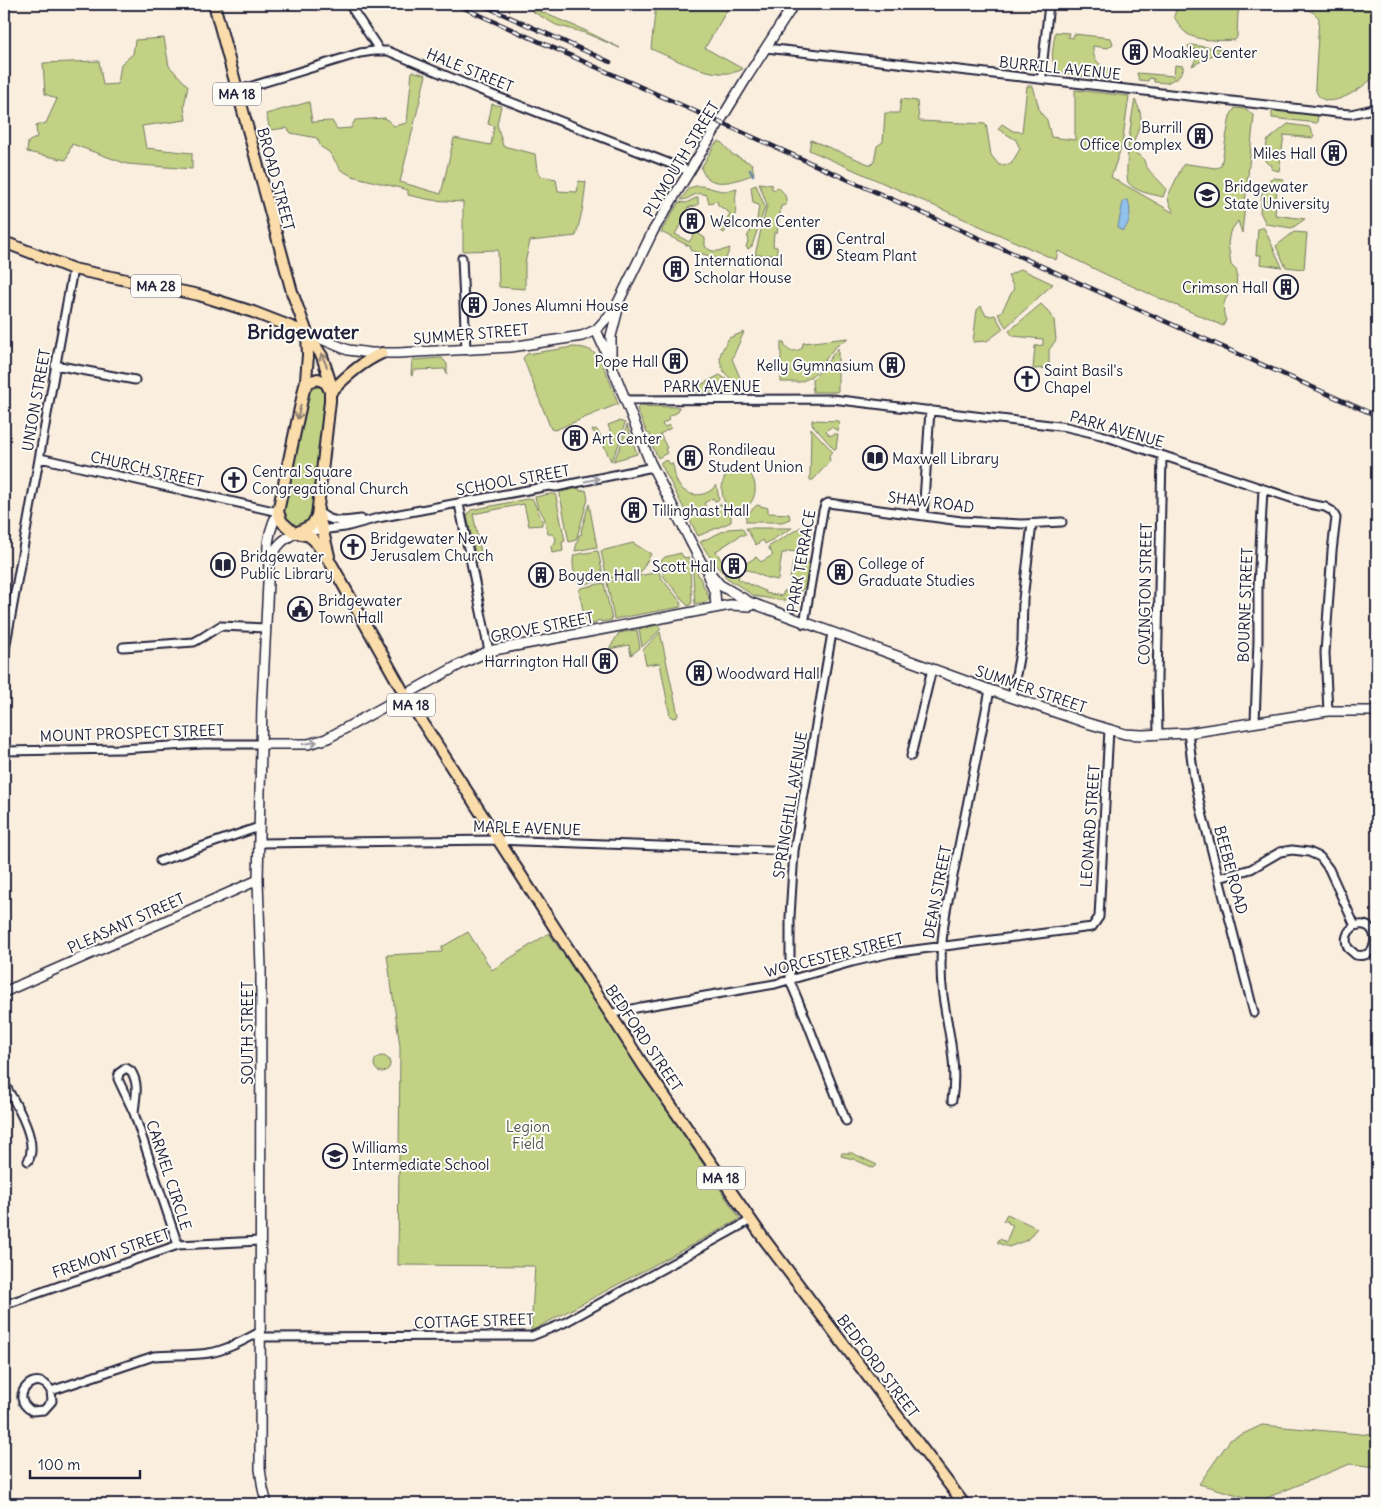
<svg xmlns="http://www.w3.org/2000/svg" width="1381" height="1508" font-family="Delius,sans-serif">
<rect width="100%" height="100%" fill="#faeede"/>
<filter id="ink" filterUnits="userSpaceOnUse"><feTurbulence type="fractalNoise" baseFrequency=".02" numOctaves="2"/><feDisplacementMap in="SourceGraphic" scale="10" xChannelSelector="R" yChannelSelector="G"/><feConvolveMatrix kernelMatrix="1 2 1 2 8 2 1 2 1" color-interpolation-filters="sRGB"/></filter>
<g filter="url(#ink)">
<path fill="#c3d185" stroke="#727a60" d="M656,4H737L735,7L730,5L705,48L743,69C717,83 676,59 651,49Z
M1186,4H1241L1238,13L1237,37L1235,40C1223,41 1195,41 1186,33C1181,29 1177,22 1174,16L1176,10Z
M1297,4H1377V74C1366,86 1320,120 1315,86L1319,18L1314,13Z
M532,8L584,30L620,48L585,33L556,25L532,11Z
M1055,32L1069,33L1068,37L1073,38L1074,34L1111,38L1113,44L1108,48L1093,46C1092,60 1100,67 1113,70V77L1109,80L1059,72C1048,62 1054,46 1055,32Z
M164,38L169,66L188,86L184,106L186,120L142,126L146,148L192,153V169L127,164L72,144L66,160L27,152L28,142L37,137L36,126L46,123L57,99L45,94L43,63L99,61L103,85L118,84L121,64L133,54L135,40Z
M1191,45L1222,49V50L1192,66C1195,61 1198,56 1196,49L1190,51L1188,46Z
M1175,65L1183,66V70L1176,80L1174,79L1167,83L1154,82V79L1149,78L1148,81L1139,80L1137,73L1174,76Z
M412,71L426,75L400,182L441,194L454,138L491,145L494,126L488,124L492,104L501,106L497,124L503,146L535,154L537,170L540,176L556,179L558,191L577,192L579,181L586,182L583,207L576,236L530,241L525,263V289L499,287L498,250L463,251V202L431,200L408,195V190L352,176L341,170L329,152L321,147L317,138L291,133L287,128L270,130L266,114L309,102L312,122L332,121L337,129L351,128L355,120L385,118L394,126L407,123Z
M1027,86H1033L1040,112L1047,120L1051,137L1075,140V90L1129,96L1122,145L1111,177L1174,213L1169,203L1168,196L1183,165L1187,164L1216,168L1221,166L1230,116L1235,108L1246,109L1254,116L1242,233L1238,221L1230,232L1228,243L1231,265L1237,271L1236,289C1223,296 1221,308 1226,320L1223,326L1107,275L1058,251L1056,260L809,150L811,140L871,165L874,162L877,146L883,142L885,113H899L901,99L917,101L919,121L986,124L991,155L999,165L1011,164L1020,149L1016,140L998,129L1002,124L1013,131L1022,132Z
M1135,100C1151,129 1129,131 1135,153L1143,158C1147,173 1158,177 1166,189L1163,197C1152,194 1134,192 1128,182C1124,175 1132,109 1135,100Z
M1276,110L1318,115L1317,123L1272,118V112Z
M1288,124L1309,127L1314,136L1313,138L1284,135L1279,171L1271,169L1272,165L1268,164L1265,161L1267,141Z
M720,141L732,154L752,164L754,174L752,173V175C735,181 709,191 701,168L715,144Z
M1273,178L1284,179L1283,185L1277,184L1275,215L1305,219L1292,228L1266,224L1260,212L1263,184L1266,182L1269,183L1270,179Z
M759,183L773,185L771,188L776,190L777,187C784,191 787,197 786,205L781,206L777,233H774L773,246L777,247V255H755L767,205Z
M756,185L765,207L752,246L748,249L746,247L749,238L747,237L757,220L759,205L753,203L751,187Z
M696,186C712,185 717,195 737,189C734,197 737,206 735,215C734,216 726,230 724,233L721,231L730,213L718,205L717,201L709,203L707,195C694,190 691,200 681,200L689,188Z
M698,197V205L687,208L688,213L675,234L689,242L696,232L705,238V246C711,254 721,251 730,248L725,261L690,250L691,247L661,232L679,202L686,203Z
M1260,228H1264L1282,267L1260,264L1261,255H1256L1258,229Z
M1294,232L1307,233L1304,269L1286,267L1276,246Z
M1021,269L1053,284L1006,327L998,314L1002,311L1014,288L1008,276Z
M1041,304L1050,313L1054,320L1056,340L1049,350V368L1033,369L1035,346L1043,345V339L1013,336L1009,331Z
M981,306L985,314L991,316L995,315L1003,329L987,341L973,342L977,310Z
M744,332L732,359L741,380L738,382C727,380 717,364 721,353C723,348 726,343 729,338Z
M848,338L834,348L817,371L809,378L800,382H781V342H784C785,352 795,353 802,348L803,343Z
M573,347C580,347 588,348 593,352C604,361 613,390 618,404L555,430L551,429L523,358L527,354Z
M838,348V391L836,392H813L812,381L813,378L821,370Z
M442,358L447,364V375L445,369L413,370L412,376L411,375L412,360Z
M720,375L735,386L737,392H695L700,385Z
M321,387L325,393L311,517L302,526C284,526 283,517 285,502L308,393L313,388Z
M639,406L679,407L678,412L668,417L669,420L662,424L664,427L670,425L671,428L660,434L667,448L665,449L667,453L658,458L650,441L651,438L650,434L647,433L637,409Z
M812,420L839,421L838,431L831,427L826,431L830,436L834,434H838L836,449H834L812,424Z
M619,421L625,423L618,447L611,461L603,444L592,430L596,429L603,439L610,436L609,434L611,433L608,425Z
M627,425L637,454L613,461L620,448Z
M811,428L832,451L829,456L830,461L813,480H810Z
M667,460L670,464L672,463C675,469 674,476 677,482C685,498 706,499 716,485L717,487L719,500L715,501L713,498L704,503L709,513L718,509L717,506L721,504L726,512L731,515V522L698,536L661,464V462Z
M730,470L739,473L747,470C774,498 726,535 722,491C722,483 724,475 730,470Z
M579,488L580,491L586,490L588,499L576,540L569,542L560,495V492Z
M550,494H555L556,497L565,541L562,542L563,551L552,553L551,546L555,543L556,538L552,534H548L544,517L537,505L535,497Z
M532,498L542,520V525L529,526L524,504L473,514L483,562L477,563L467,516L471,510Z
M589,504L597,547L575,551L579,535L582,534L581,531Z
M757,505L768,508V513L789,514L790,519L782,522H746V515Z
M801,527L807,536L797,552L787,551L786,553H782L778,580L767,578L743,568L745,564L756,557L761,562L773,555L768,547Z
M742,528L746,535H741L716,551L728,572L732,570L734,574L739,576L738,579L765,591V593L782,596L784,591H788L793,561L810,563L806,587L788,600L784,601L754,596L727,578L724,575L728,572H722L714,563L700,542L728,529Z
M746,528H792L765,544L763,540L756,545Z
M633,543L651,554L640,573L607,579L601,551Z
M597,551H598L604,580L579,585C575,578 571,563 574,555Z
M681,553L683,557L689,558L692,601L691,604L688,606L664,577L660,562L665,557Z
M692,562L709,597V600L706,602L695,604Z
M659,572L662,579L681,602V607L614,619L607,582Z
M604,583L612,620L601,622L600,620L597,621L596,623L588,625L585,620L579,591L581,588Z
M658,625L661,629L642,647L639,629Z
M637,630L640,648L631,655L629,645L609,649L619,633Z
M660,632L678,715L677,717L673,718L670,716L660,663L646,665L643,650Z
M468,932L492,970L549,933L740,1219L531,1331L535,1266L398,1265L400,1046L387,955L442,952V947Z
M374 1064a8 8 0 1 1 16 0a8 8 0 1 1-16 0Z
M842,1153H852L877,1165L874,1168L853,1159L841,1156Z
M1007,1214L1037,1228L1027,1240L1009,1247L998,1243V1240L1000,1239L1006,1242L1013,1225L1008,1223V1221H1003Z
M1262,1425L1371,1435L1377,1433V1467L1350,1464L1259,1501L1199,1484L1230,1440Z"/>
<path fill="#91c1ed" stroke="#6581a6" d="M1128,200C1131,210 1131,221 1124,230H1120L1118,227C1119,222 1122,204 1124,201Z"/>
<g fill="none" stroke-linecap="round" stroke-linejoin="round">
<path stroke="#6581a6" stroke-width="2.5" d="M750,170L753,175"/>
<defs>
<path id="street" d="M349,4L380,51
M766,48L1337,113L1351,114L1377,108
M1045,80L1042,77V69L1049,4
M236,91L360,53L374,51H388L480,90L689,171
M462,258L466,350
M55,365L135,380
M625,400L832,399L1067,427L1101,435L1309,504L1325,507L1332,511L1336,518L1332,551L1325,653L1328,711
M40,458L278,512
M459,504L489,651
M319,512C331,524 345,521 361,519
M923,516L930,410
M303,532L345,527L378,518L549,486L556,487L653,467
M804,624L823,511L825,505L828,503L961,521L1022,524L1062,522
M832,633L794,851L790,917V981L808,1024L846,1121
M123,647L194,642L203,637L220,626L266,628
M4,655L73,269
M1012,697L1022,641L1023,599L1032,524
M1255,722L1258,641V587L1263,489
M1188,733L1194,777L1201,809L1254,1013
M1158,734L1157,679L1162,456
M4,751L121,749L203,744H262
M911,756L932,669
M259,843L497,840L794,851
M160,861L259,827
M1219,878L1251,869L1280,852L1292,850L1309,852L1320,857L1329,869L1355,926C1347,931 1344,939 1348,948L1356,955C1381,961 1381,917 1355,926
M609,1014L641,1007L775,984L852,962L891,953L1092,927L1099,917L1109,729
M4,1083C14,1101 40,1141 28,1161
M952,1100C958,1065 948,1031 943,996C939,967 941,940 946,911L990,690
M134,1113L118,1079L119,1073L126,1068L131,1071C140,1085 135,1098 134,1113L178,1245
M4,1305L178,1245L260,1241
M260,1337L532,1336L564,1323L751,1220
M51,1391L52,1401L44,1410L32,1411C6,1397 37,1366 51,1391L154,1356C172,1354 191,1356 209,1353C227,1350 244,1340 260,1332
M4,1501L10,1504"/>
<path id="secondary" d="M596,330L609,359L650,462L701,562L720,585L749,602L990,690L1087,723L1125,734L1142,735L1188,733L1328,711H1377
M307,333L348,350L371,353H398L511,347L582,336L596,330L615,309L653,231L747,77L794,4
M611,358V336L618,309
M269,562C276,546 282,539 298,532
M708,576L715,593L716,607
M262,744H308L326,739L459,665L489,651L730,605L750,606
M4,992L258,880
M267,1504L263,1489L260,1469L261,968L258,880L262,705L269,562C265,544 270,528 278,512"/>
<path id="primary" d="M214,4L292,292L307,333L308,355L306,380L282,493L278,512L282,522L293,532L309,536L314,540L332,565L405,695L645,1068L764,1239L964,1504
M4,242L73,269L199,295L253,312L307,333L322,356L330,381V401L317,516L312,525L298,532
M304,389L309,382L318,379L326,383L330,391
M331,392C346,376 362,362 382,353
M318,512L329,556"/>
</defs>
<use href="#street" stroke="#22223b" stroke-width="11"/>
<use href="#secondary" stroke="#22223b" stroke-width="12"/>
<use href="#primary" stroke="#22223b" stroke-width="14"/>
<use href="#street" stroke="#fdfcf7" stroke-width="7"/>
<use href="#secondary" stroke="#fdfcf7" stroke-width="9"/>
<use href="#primary" stroke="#fbddab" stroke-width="10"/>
<defs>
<path id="rail" d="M455,4L1377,416
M480,4L610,62"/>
</defs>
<use href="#rail" stroke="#22223b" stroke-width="4.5"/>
<use href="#rail" stroke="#fdfcf7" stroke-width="2.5" stroke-dasharray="8" stroke-linecap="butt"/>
</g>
<defs><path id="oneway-shaft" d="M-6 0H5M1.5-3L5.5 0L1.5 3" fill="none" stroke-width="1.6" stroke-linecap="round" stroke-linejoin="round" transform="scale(1.25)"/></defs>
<g stroke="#8e8073">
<use href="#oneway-shaft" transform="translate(324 360) rotate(-113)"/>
<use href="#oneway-shaft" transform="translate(299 412) rotate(103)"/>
</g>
<g stroke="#9a9aa2">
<use href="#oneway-shaft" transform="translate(592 480) rotate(-12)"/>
<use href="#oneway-shaft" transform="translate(310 743) rotate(-9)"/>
</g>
</g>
<defs>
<symbol id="building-ring" viewBox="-11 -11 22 22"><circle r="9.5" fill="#fdfcf7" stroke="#22223b" stroke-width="1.5"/><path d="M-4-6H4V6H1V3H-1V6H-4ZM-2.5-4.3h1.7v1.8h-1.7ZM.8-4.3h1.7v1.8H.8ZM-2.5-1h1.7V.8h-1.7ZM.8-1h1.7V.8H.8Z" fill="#22223b"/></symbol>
<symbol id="university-ring" viewBox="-11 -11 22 22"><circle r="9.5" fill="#fdfcf7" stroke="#22223b" stroke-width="1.5"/><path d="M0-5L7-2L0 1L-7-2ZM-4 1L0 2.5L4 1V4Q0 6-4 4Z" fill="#22223b"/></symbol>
<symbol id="church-ring" viewBox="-11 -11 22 22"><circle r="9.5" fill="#fdfcf7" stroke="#22223b" stroke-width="1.5"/><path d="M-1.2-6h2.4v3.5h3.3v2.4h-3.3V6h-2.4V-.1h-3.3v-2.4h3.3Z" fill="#22223b"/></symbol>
<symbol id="library-ring" viewBox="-11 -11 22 22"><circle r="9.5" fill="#fdfcf7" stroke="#22223b" stroke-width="1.5"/><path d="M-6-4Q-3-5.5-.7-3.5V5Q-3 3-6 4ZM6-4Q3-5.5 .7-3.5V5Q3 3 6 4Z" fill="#22223b"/></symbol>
<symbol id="civic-ring" viewBox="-11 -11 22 22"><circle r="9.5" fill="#fdfcf7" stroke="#22223b" stroke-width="1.5"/><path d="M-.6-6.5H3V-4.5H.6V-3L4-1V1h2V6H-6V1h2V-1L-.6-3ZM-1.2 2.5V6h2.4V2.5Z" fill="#22223b"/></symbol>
<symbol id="school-ring" viewBox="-11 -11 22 22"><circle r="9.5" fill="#fdfcf7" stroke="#22223b" stroke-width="1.5"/><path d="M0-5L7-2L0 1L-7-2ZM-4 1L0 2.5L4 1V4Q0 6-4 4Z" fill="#22223b"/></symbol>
</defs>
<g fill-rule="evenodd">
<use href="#building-ring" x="1121" y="38" width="28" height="28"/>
<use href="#building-ring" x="1186" y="122" width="28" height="28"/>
<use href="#building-ring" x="1320" y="139" width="28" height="28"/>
<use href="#university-ring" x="1193" y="181" width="28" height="28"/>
<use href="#building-ring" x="678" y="207" width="28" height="28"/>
<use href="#building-ring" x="805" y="233" width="28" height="28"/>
<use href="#building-ring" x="662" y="255" width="28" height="28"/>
<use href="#building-ring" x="1272" y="273" width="28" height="28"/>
<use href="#building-ring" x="460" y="291" width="28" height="28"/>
<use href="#building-ring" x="661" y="347" width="28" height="28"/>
<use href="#building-ring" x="878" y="351" width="28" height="28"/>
<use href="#church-ring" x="1013" y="365" width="28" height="28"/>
<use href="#building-ring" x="561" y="424" width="28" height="28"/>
<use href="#building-ring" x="676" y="444" width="28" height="28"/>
<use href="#library-ring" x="861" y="444" width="28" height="28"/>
<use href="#church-ring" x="220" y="466" width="28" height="28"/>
<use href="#building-ring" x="620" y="496" width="28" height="28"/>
<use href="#church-ring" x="339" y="533" width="28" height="28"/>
<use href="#library-ring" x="209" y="551" width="28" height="28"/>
<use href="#building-ring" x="720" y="552" width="28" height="28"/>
<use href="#building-ring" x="826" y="558" width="28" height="28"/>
<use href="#building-ring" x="527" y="561" width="28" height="28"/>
<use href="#civic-ring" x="286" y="595" width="28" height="28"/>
<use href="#building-ring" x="591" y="647" width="28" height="28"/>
<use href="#building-ring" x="685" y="659" width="28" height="28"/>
<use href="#school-ring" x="321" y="1142" width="28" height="28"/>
</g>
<g text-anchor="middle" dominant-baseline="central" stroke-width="4" stroke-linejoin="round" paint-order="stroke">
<g fill="#fdfcf7" stroke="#646373" stroke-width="1">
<rect x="213" y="82.5" width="48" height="23" rx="4"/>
<rect x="131" y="274.5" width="50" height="23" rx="4"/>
<rect x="387" y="693.5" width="48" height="23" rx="4"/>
<rect x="697" y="1166.5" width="48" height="23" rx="4"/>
</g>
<g font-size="14" font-weight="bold" fill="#22223b">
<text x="237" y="94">MA 18</text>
<text x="156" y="286">MA 28</text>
<text x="411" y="705">MA 18</text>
<text x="721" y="1178">MA 18</text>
</g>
<g font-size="15" fill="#22223b" stroke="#fdfcf7" text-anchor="start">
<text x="1152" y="52">Moakley Center</text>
<text x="1182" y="127" text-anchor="end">Burrill<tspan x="1182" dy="17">Office Complex</tspan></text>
<text x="1316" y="153" text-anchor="end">Miles Hall</text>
<text x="1224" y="186">Bridgewater<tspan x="1224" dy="17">State University</tspan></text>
<text x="710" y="221">Welcome Center</text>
<text x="836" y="238">Central<tspan x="836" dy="17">Steam Plant</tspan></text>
<text x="694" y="260">International<tspan x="694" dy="17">Scholar House</tspan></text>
<text x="1268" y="287" text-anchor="end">Crimson Hall</text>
<text x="492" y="305">Jones Alumni House</text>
<text x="658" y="361" text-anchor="end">Pope Hall</text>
<text x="874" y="365" text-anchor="end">Kelly Gymnasium</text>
<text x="1044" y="370">Saint Basil's<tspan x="1044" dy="17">Chapel</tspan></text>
<text x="592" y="438">Art Center</text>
<text x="708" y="449">Rondileau<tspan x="708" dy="17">Student Union</tspan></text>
<text x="892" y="458">Maxwell Library</text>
<text x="252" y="471">Central Square<tspan x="252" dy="17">Congregational Church</tspan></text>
<text x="652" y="510">Tillinghast Hall</text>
<text x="370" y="538">Bridgewater New<tspan x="370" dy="17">Jerusalem Church</tspan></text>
<text x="240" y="556">Bridgewater<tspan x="240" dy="17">Public Library</tspan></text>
<text x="858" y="563">College of<tspan x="858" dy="17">Graduate Studies</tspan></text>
<text x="716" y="566" text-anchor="end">Scott Hall</text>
<text x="558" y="575">Boyden Hall</text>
<text x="318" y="600">Bridgewater<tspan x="318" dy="17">Town Hall</tspan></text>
<text x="588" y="661" text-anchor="end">Harrington Hall</text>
<text x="716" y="673">Woodward Hall</text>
<text x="352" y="1147">Williams<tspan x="352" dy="17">Intermediate School</tspan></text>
</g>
<g font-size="15" fill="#22223b" stroke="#fdfcf7">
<text transform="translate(1060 68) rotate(6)">BURRILL AVENUE</text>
<text transform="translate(470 70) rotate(22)">HALE STREET</text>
<text transform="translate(681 159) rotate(-59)">PLYMOUTH STREET</text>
<text transform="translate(276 179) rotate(75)">BROAD STREET</text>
<text transform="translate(471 334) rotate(-5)">SUMMER STREET</text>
<text x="712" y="386">PARK AVENUE</text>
<text transform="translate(36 400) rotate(-80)">UNION STREET</text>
<text transform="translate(1117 429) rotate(16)">PARK AVENUE</text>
<text transform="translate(147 469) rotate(13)">CHURCH STREET</text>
<text transform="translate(513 480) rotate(-10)">SCHOOL STREET</text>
<text transform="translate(931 502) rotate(7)">SHAW ROAD</text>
<text transform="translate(801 561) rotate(-80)">PARK TERRACE</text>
<text transform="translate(1145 594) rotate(-89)">COVINGTON STREET</text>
<text transform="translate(1245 605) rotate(-88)">BOURNE STREET</text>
<text transform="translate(542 627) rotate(-11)">GROVE STREET</text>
<text transform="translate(1031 689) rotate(19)">SUMMER STREET</text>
<text transform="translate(132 733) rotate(-2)">MOUNT PROSPECT STREET</text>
<text transform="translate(790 805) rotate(-81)">SPRINGHILL AVENUE</text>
<text transform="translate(1090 826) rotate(-86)">LEONARD STREET</text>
<text transform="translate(527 828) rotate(2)">MAPLE AVENUE</text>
<text transform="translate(1231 870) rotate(75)">BEEBE ROAD</text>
<text transform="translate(937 892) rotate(-79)">DEAN STREET</text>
<text transform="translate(126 923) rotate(-24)">PLEASANT STREET</text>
<text transform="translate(834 955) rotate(-14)">WORCESTER STREET</text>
<text transform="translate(247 1033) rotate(-90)">SOUTH STREET</text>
<text transform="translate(644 1038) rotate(56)">BEDFORD STREET</text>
<text transform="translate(169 1175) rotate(72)">CARMEL CIRCLE</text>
<text transform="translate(111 1253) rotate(-19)">FREMONT STREET</text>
<text transform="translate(474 1321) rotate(-2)">COTTAGE STREET</text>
<text transform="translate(878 1366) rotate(53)">BEDFORD STREET</text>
</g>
<g font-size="15" fill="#525751" stroke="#fdfcf7">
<text x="528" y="1126">Legion<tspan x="528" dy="17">Field</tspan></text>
</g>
<g font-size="20" font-weight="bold" fill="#22223b" stroke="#fdfcf7">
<text x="303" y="331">Bridgewater</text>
</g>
</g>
<rect width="1381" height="1508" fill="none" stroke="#fdfcf7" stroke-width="20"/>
<rect x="10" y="10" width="1361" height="1488" fill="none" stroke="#22223b" stroke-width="2" filter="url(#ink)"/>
<path d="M30 1470v8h110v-8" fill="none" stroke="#22223b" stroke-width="2.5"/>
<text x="38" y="1470" font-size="15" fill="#22223b" stroke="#fdfcf7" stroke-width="4" paint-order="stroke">100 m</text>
</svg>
